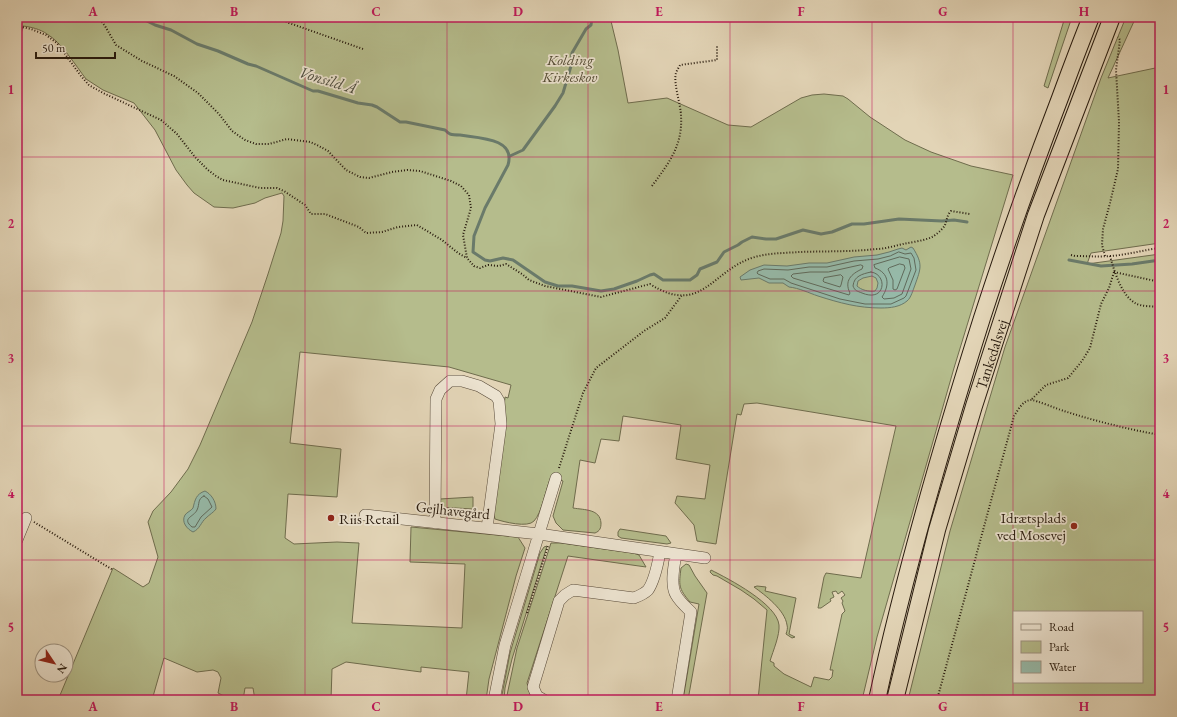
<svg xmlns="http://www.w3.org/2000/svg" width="1177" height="717" font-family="'EB Garamond',serif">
<rect width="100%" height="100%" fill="#e2d4b6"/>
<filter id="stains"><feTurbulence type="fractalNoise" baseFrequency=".005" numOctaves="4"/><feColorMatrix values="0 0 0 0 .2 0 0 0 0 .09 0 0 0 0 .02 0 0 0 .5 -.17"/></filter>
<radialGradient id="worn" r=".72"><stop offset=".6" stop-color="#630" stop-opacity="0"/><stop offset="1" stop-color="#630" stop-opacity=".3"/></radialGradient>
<path fill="#b5bc8c" stroke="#6f6c4d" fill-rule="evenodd" d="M17,17H610L618,50L628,103L667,98L728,125L751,127L801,98L812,95L824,94L843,96L848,99L870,117L905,140L931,152L971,166L1013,175L954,368L877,637L862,700H758L767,610L754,599L741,590L717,576L713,575L710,572L711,570C729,579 777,604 779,625C780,635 773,651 770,661L774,663V666L784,674L811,687L814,677L829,680L832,677L833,670H830L842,614L845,611L842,603L843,601L841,598L845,595L842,591L838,594L836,591L832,592L834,597L830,599L831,601L821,608H818L824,577L826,573L861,578L896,426L757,403L744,404L741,415L737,414L716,544L697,541L694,525L675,503L677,496L705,499L710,465L676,459L681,425L623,416L619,441L601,439L595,463L580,460L573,508C585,510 600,509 601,523C601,528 600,531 595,533L563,530L556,523L553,516L563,481L551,477C546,488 542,513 534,521C528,528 504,522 495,519L494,515L505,397L508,398L511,385L449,367L300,352L290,443L341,449L337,497L288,494L285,538L294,544L337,542L359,543L352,623L462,628L465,564L410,562L411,527L518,537L525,548L516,576L489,679L486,700H466L469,672L421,667V672L346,662L332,669L331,700H255L253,688H245L243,700H232L218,693L221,678L218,672L213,670L197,672L164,658L152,700H58L113,568L143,587L149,583L158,557L148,522L153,511L171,492L188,469L200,445L252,322L268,274L281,233L283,221L284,196L282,193L265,198L255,203L233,208L214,207L194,193L187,185L176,170L155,130L134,103L103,90L86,79C76,66 61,42 47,34C40,29 31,27 23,26L17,50Z
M1065,17H1072L1048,88L1044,86Z
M1126,17H1136L1108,78L1160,67V243L1091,253L1087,264L1160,254V700H908L950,531L1005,347L1101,78ZM1014,612H1142V682H1014Z
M473,497V509L438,507L440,499Z
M620,529L666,536L671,543L667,544L621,538L618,536V532Z
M551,543H561L633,553L639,555L646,567L568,556L527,683L531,697L533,700H506L517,648Z
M547,546L512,659L505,688L504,700H501L510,653L540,553L544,547Z
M686,564L689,565L695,576L707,593L688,700H683L699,604L690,602C678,588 679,585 681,568Z
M757,586L766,587L765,591L796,598L789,634L795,637L792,638L786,634C787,631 788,628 787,625C785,610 765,595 754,587Z"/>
<path fill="#96b9a8" stroke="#6a7a6a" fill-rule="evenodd" d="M911,247L913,248C923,264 921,268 915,285C913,290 911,298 907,301C900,307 890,308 881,308C858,308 840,303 818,296C809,293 799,288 789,287L783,283H769L759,278L741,280L740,277L750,270L764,265L787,266L809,263H827L854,257L877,255L889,252L898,249L902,248L906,250ZM872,276L876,278L878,283L877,288L875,291C869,292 861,290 857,286L858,281L863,278Z
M205,491C211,494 216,501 216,509C213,513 210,514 206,518C201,522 200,529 193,532C187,529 181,522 185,515C187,512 191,511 193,508C195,500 196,494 205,491Z"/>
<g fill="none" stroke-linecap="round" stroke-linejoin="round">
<path stroke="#606a5b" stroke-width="1" d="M899,252L905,254L911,253L914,258L916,270L906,296L904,298L891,304H865L840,299L791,283L784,279H770L758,274L757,273L758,271L764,269L788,270L809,267H827L854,261L878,259L890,256Z
M900,257L909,259L911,269L902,294L894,298L884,299L882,297C890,285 889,273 875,268L874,265Z
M900,264L904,265L905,268L897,289L895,290L893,289V280L888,269L889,268Z
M861,265L863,266L862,269C851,274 844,281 850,293L849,295L793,278L791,276L793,274L810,272H828Z
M871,272C888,274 886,303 862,293C857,291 855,291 853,286C854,276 862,274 871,272Z
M841,275L843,277L841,285L840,287L824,282L823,281L824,278Z
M204,496L208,499L212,507L201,517L195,527H192C181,518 194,517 197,510C200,504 197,499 204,496Z"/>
<path stroke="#6a7a6a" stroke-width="3" d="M139,17L155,25L171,30L197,44L218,51L248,64L256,66L313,91H318L358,103L372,105L377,107L400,122H406L445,130C447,132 448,133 450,134C453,135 457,135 460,135C479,138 516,138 508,165L485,208L474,236L473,252L485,260L490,261L503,258L513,260L545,282L558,286H572L601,291L614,289L637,281L650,275L654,274L663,280H690L697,275L700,269L717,262L724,252L738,245L742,242L752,237L766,239H776L803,230L821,234L832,232L852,224H864L899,219L942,221L954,220L967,222
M510,156L523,150L555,106L563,93L571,66L572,53L586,29L591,25L592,17
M1069,260L1101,266L1132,264L1160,260"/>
<defs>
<path id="minor" d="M365,515L539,534L705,558
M435,523L436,399L440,390L450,381H462L479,386L496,396L499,401L501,424L487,528
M17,540L26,518
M676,554C674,565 670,585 676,595C680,602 686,607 691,612L677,700
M494,700L505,645L556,478
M544,700L537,696L533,687L559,601L565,595L573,590L634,598C639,596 644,594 648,590C655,580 658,563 660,552"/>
<g id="highway">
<path d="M877,700C905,571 942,444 982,318C1006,244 1032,171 1060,98C1070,71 1080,44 1091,17"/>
<path id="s1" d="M895,700L937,530L974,406L1036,215L1112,17"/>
</g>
</defs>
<use href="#minor" stroke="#574938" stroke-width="12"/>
<use href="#highway" stroke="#291b0e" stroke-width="18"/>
<path stroke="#291b0e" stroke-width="2" stroke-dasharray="1 2" stroke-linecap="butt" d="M98,17L105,26L116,45L142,61L174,76L198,93L219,114L232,131L245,140L256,144H269L287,139L310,142L317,145L328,151L346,170L360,177L369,178L392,172L407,170L420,171L451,181L461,186L469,195L471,208L463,235L467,258L474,266L480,268L488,265L499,266L506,264L522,274L529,280L545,286L601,297L650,284C702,317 712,269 755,257C769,253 785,253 800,252C825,251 851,252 876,249C885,249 894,246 903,244C912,242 923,241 932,237C936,235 943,229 945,225C947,220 947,215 951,211L970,214
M278,17L289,23L363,49
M17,26L31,29L46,35L57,43L81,76L89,85L103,93L161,120L177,134L195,157L208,170L216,176L223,180L260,188H277L284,191L305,205L311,214H325L359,227L366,233L382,232L398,227L417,225L442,240L458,253L467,258
M652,186C668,164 683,146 681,116C681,105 673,83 676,73C677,70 679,67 680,65L717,60V45
M1071,255L1075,256C1087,256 1098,257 1110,256C1127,255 1143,250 1160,248
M1105,256L1102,245L1103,229L1110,203L1118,169L1119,122L1116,70L1120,40L1118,37
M1110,256C1114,270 1121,295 1135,303C1141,307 1153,306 1160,307
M1114,272L1160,282
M1032,399L1046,385L1068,378L1082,361L1090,348L1101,304L1109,288L1114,272
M559,468L583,393L596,368L644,331L665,318L682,295
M34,522L113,570
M527,613L548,546
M937,700L1014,416C1018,410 1023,400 1031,400C1036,400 1057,409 1064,411C1095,421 1127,429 1160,435"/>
<use href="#minor" stroke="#ece3d0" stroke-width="11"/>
<use href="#highway" stroke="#e2d4b6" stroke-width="16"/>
</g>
<path fill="none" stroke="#c2185b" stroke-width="1" stroke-opacity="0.55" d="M164,17V700M305,17V700M447,17V700M588,17V700M730,17V700M872,17V700M1013,17V700M17,157H1160M17,291H1160M17,426H1160M17,560H1160"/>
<g fill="#8f2418" stroke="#ece3d0" stroke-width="1.5">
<circle cx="331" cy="518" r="4"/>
<circle cx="1074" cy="526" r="4"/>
</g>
<g text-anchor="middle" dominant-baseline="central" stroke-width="3.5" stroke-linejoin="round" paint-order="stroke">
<g font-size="15" font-style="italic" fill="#534b34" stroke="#ece3d0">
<text x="570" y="59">Kolding<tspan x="570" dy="17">Kirkeskov</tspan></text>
</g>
<g font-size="15" fill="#291b0e" stroke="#ece3d0">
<text stroke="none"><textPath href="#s1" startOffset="359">Tankedalsvej</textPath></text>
<text transform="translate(453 510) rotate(6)">Gejlhavegård</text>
</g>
<g font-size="15" fill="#291b0e" stroke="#ece3d0" text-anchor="end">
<text x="1066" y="517">Idrætsplads<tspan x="1066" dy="17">ved Mosevej</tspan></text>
<text x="339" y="518" text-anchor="start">Riis Retail</text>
</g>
<g font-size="16" font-style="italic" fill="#4a4a3c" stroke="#ece3d0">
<text transform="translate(328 80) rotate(17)">Vonsild Å</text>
</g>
</g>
<rect width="1177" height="717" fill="none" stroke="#e2d4b6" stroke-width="44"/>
<rect x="1013" y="611" width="130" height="72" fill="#ece3d0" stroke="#9e9382"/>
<rect x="1021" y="624" width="20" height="6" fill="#ece3d0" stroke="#9e9382"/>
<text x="1049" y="631" font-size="12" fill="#291b0e">Road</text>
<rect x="1021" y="641" width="20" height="12" fill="#b5bc8c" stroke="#9e9382"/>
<text x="1049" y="651" font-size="12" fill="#291b0e">Park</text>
<rect x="1021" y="661" width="20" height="12" fill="#96b9a8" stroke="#9e9382"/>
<text x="1049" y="671" font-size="12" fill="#291b0e">Water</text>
<g transform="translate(54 663) rotate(125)"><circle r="19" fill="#ece3d0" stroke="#9e9382"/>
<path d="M0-3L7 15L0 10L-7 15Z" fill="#8f2418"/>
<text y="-6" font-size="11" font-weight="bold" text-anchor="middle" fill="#291b0e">N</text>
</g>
<path d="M36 52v6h79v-6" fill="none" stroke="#291b0e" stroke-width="2"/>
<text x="42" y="52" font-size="12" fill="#291b0e" stroke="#ece3d0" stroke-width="3" paint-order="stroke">50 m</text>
<rect x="22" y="22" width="1133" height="673" fill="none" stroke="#c2185b" stroke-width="1.5"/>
<g font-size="13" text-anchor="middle" font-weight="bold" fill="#c2185b">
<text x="93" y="16">A</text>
<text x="234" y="16">B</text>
<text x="376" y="16">C</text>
<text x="518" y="16">D</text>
<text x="659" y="16">E</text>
<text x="801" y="16">F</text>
<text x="943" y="16">G</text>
<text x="1084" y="16">H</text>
<text x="11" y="94">1</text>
<text x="1166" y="94">1</text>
<text x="11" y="228">2</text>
<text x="1166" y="228">2</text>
<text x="11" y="363">3</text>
<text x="1166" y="363">3</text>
<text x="11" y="498">4</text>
<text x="1166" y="498">4</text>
<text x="11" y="632">5</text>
<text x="1166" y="632">5</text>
<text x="93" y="711">A</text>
<text x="234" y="711">B</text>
<text x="376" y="711">C</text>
<text x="518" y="711">D</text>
<text x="659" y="711">E</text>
<text x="801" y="711">F</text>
<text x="943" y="711">G</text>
<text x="1084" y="711">H</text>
</g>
<rect width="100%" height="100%" filter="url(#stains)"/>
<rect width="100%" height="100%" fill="url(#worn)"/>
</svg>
